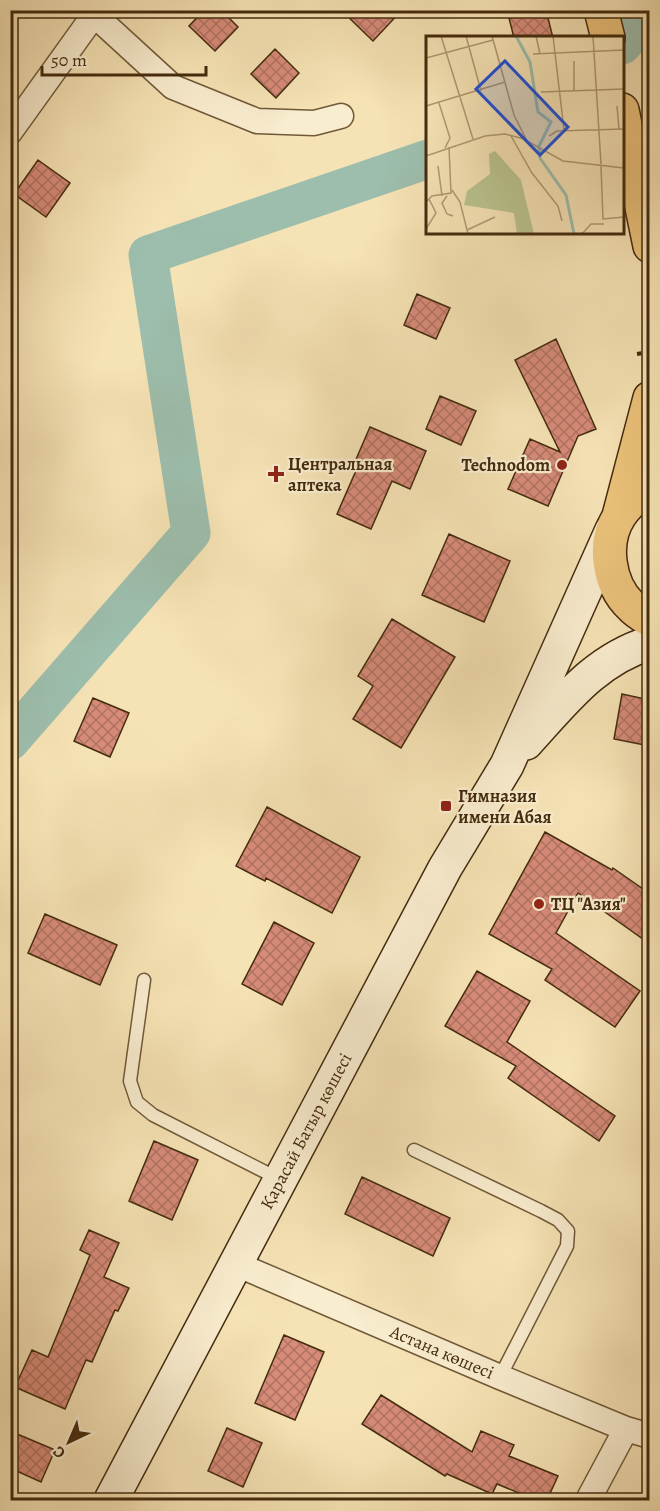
<svg xmlns="http://www.w3.org/2000/svg" width="660" height="1511" font-family="Alegreya,serif">
<defs>
<pattern id="building-cross-hatch" width="8" height="8" patternUnits="userSpaceOnUse" patternTransform="scale(1.5)"><rect width="8" height="8" fill="#d78b79"/><path d="M0 0l8 8M0 8l8-8" fill="none" stroke="#b07262"/></pattern>
</defs>
<rect width="100%" height="100%" fill="#f6e3b5"/>
<filter id="stains"><feTurbulence type="fractalNoise" baseFrequency=".00333" numOctaves="4"/><feColorMatrix values="0 0 0 0 .2 0 0 0 0 .09 0 0 0 0 .02 0 0 0 .5 -.17"/></filter>
<radialGradient id="worn" r=".72"><stop offset=".6" stop-color="#630" stop-opacity="0"/><stop offset="1" stop-color="#630" stop-opacity=".3"/></radialGradient>
<g fill="none" stroke-linecap="round" stroke-linejoin="round">
<path stroke="#9dbead" stroke-width="39" d="M622,45L650,14
M10,741L191,533L148,255L428,159"/>
</g>
<path fill="url(#building-cross-hatch)" stroke="#442b0e" stroke-width="1.5" d="M204,10H221L238,27L215,51L189,26Z
M341,10H402L373,41Z
M507,10H546L553,38H514Z
M275,49L299,73L276,98L251,74Z
M38,160L70,183L46,217L14,194Z
M417,294L450,308L436,339L404,325Z
M556,339L596,429L578,436L548,506L508,489L530,439L560,452L515,360Z
M440,396L476,411L461,445L426,429Z
M370,427L426,451L410,489L392,481L371,529L337,514L358,466L354,464Z
M449,534L510,561L484,622L422,595Z
M392,619L455,657L401,748L353,719L373,686L358,676Z
M622,694L650,700V746L614,739Z
M93,698L129,713L110,757L74,741Z
M267,807L360,857L332,913L266,878L265,881L236,866Z
M545,832L612,870L613,868L650,894V944L578,893L556,933L640,991L615,1027L545,980L552,969L489,934Z
M45,914L117,945L100,985L28,953Z
M274,922L314,943L282,1005L242,984Z
M477,971L530,1001L507,1042L615,1116L599,1141L508,1078L516,1066L445,1026Z
M154,1141L198,1160L172,1220L129,1201Z
M362,1177L450,1218L433,1256L345,1214Z
M89,1230L119,1243L104,1277L129,1288L118,1311L115,1310L92,1362L86,1360L65,1409L15,1387L32,1350L48,1357L90,1255L80,1250Z
M284,1335L324,1352L295,1420L255,1403Z
M381,1395L472,1452L481,1431L514,1445L509,1456L558,1476L547,1500H536L497,1484L492,1494L447,1474L445,1476L362,1424Z
M227,1428L262,1443L243,1487L208,1471Z
M10,1431L55,1450L41,1482L10,1468Z"/>
<g fill="none" stroke-linecap="round" stroke-linejoin="round">
<defs>
<path id="lane" d="M144,980L130,1081L137,1102L153,1115L279,1179
M414,1150L541,1211L558,1220L568,1231L567,1246L500,1377"/>
<path id="street" d="M89,10L173,87L257,121L314,123L341,116
M10,132L94,15
M236,1264L500,1377L626,1429L650,1436
M588,1500L626,1429"/>
<path id="secondary" d="M526,743C563,703 594,660 650,643
M111,1500L445,868L507,765L612,530"/>
<path id="primary" d="M601,10L608,38
M622,110L650,246
M650,486C638,495 628,503 620,515C602,542 608,584 631,606C636,612 643,616 650,620
M619,516L650,398"/>
</defs>
<use href="#lane" stroke="#705938" stroke-width="15"/>
<use href="#street" stroke="#705938" stroke-width="27"/>
<use href="#secondary" stroke="#442b0e" stroke-width="36"/>
<use href="#primary" stroke="#442b0e" stroke-width="36"/>
<path stroke="#442b0e" stroke-width="4" stroke-dasharray="4.5 3" stroke-linecap="butt" d="M637,354L650,352"/>
<use href="#lane" stroke="#f9edcf" stroke-width="12"/>
<use href="#street" stroke="#f9edcf" stroke-width="24"/>
<use href="#secondary" stroke="#f9edcf" stroke-width="33"/>
<use href="#primary" stroke="#ebc27a" stroke-width="33"/>
</g>
<g fill="#8f2418" stroke="#f9edcf" stroke-width="2">
<circle cx="562" cy="465" r="6"/>
<path d="M273 465h6v6h6v6h-6v6h-6v-6h-6v-6h6z"/>
<rect x="440" y="800" width="12" height="12" rx="3"/>
<circle cx="539" cy="904" r="6"/>
</g>
<g text-anchor="middle" dominant-baseline="central" stroke-width="4.5" stroke-linejoin="round" paint-order="stroke">
<g font-size="18" font-weight="bold" fill="#442b0e" stroke="#f9edcf" text-anchor="start">
<text x="288" y="464">Центральная<tspan x="288" dy="21">аптека</tspan></text>
<text x="550" y="465" text-anchor="end">Technodom</text>
<text x="458" y="796">Гимназия<tspan x="458" dy="21">имени Абая</tspan></text>
<text x="551" y="904">ТЦ "Азия"</text>
</g>
<g font-size="18" fill="#442b0e" stroke="#f9edcf">
<text transform="translate(306 1131) rotate(-62)">Қарасай Батыр көшесі</text>
<text transform="translate(442 1352) rotate(23)">Астана көшесі</text>
</g>
</g>
<g transform="translate(426 36)">
<rect width="198" height="198" fill="#f6e3b5"/>
<path d="M69,115L95,144L108,198H91L88,177L38,169L41,155L64,138L63,118Z" fill="#bac490"/>
<path fill="none" stroke="#9dbead" stroke-width="3" d="M90,0L104,26L112,76L125,86L113,110L114,122L140,159L148,198"/>
<path fill="none" stroke="#af9972" stroke-width="1.5" d="M15,0L47,103M40,0L55,55M66,0L88,79L101,105L137,125L198,132M110,0L114,18M127,0L138,94M167,0L175,128M107,18L198,14M0,22L67,4M148,25V54M115,56L198,53M13,67L24,102L19,112M0,70L79,46M191,70L193,93M85,100L106,137L132,170L136,185M123,100L131,95L198,93M0,120L59,100L79,98L98,103M12,130L16,160M175,130L177,183L198,181M26,154L34,166L42,198M21,160L16,167L21,178L27,180M0,166L6,160L25,157L23,111M0,193L10,177L3,163M41,194L69,181M156,198L165,188H178"/>
<path fill="#1d4ed8" fill-opacity="0.15" stroke="#1d4ed8" stroke-width="3" d="M79,25L142,91L114,119L50,53Z"/>
<rect width="198" height="198" fill="none" stroke="#442b0e" stroke-width="3"/>
</g>
<rect width="660" height="1511" fill="none" stroke="#f6e3b5" stroke-width="36"/>
<rect x="12" y="12" width="636" height="1487" fill="none" stroke="#442b0e" stroke-width="3"/>
<rect x="18" y="18" width="624" height="1475" fill="none" stroke="#442b0e" stroke-width="1.5"/>
<g transform="translate(69 1442) rotate(224)" stroke="#f9edcf" stroke-width="4.5" paint-order="stroke">
<path d="M0-4.5L10 22L0 15L-10 22Z" fill="#442b0e"/>
<text y="-9" font-size="16" font-weight="bold" text-anchor="middle" fill="#442b0e">С</text>
</g>
<path d="M42 66v9h164v-9" fill="none" stroke="#442b0e" stroke-width="3"/>
<text x="51" y="66" font-size="18" fill="#442b0e" stroke="#f9edcf" stroke-width="4.5" paint-order="stroke">50 m</text>
<rect width="100%" height="100%" filter="url(#stains)"/>
<rect width="100%" height="100%" fill="url(#worn)"/>
</svg>
